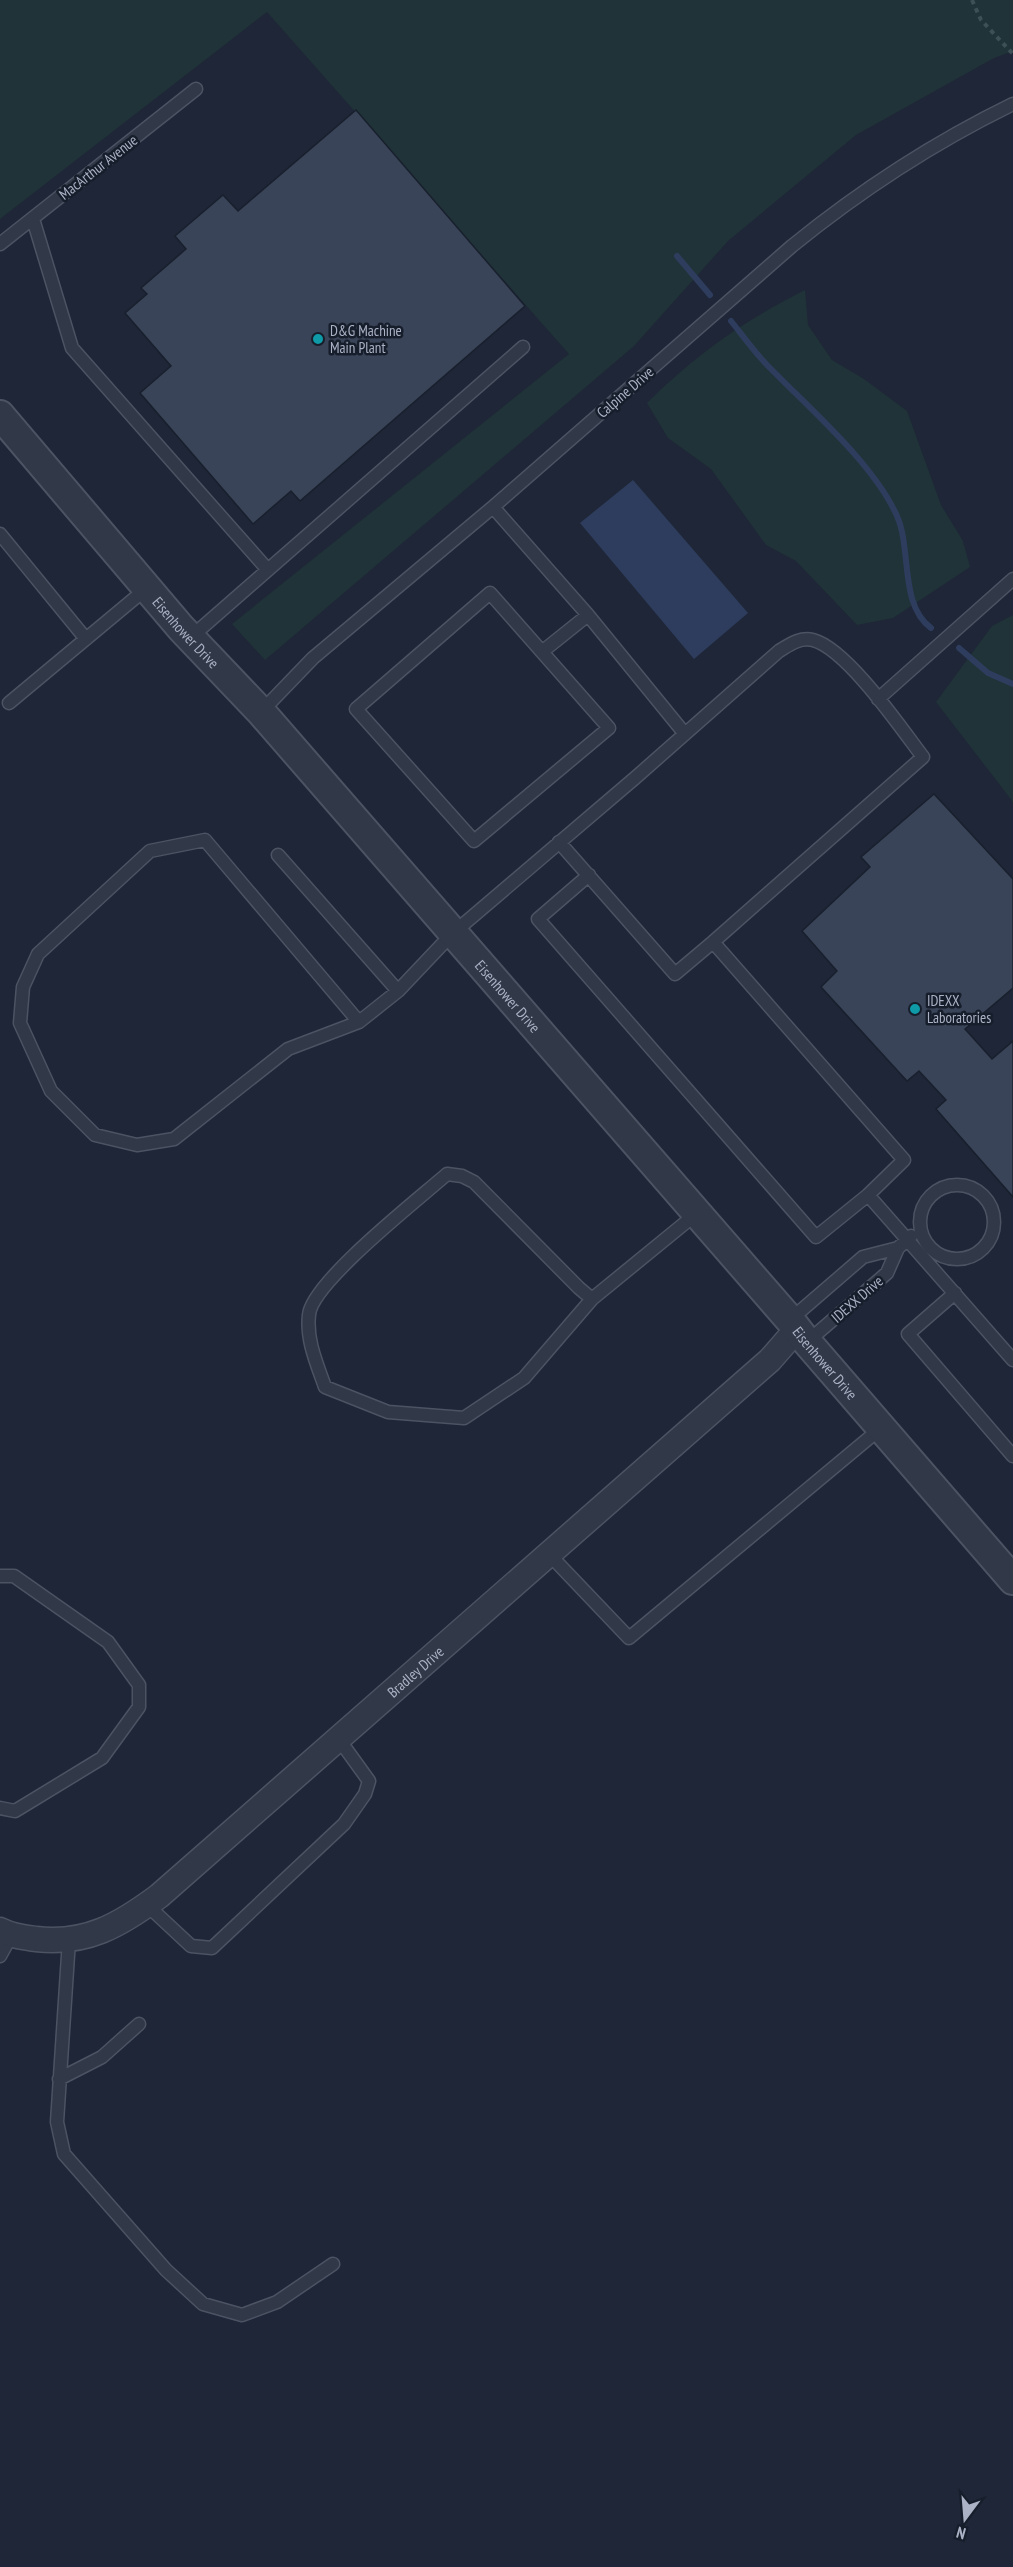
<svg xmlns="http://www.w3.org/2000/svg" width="1013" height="2567" font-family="'PT Sans Narrow',sans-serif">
<rect width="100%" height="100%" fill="#1e2637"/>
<path fill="#203338" d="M0,0H1013V51L994,58L856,135L728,241L634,346L265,660L232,624L569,354L267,12L0,219Z
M805,290L808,325L832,360L864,379L907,411L941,505L963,541L970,567L893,618L857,625L796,561L766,545L711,469L668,438L647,403C695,355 745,320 805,290Z
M1013,615V802L936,702L992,626Z"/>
<path fill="#2e3d5d" d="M633,480L748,613L694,659L580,523Z"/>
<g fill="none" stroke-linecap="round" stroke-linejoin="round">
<path stroke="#2e3d5d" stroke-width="6" d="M677,256L710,295
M731,321C743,336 755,353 769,367C809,408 874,464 897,516C912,550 899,604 931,628
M959,648L988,673L1013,684"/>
</g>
<path fill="#394458" stroke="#19202d" stroke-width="1.5" d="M356,110L525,306L300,501L291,491L253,524L140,393L171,366L125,313L147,294L141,288L186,249L175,236L223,195L238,211Z
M934,794L1013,879V988L965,1029L992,1059L1013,1041V1197L936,1109L946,1100L919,1071L907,1081L821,987L837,971L802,931L870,867L861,857Z"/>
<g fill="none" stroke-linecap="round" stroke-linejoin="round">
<defs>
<path id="service" d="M33,219L72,348L268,570
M0,244L196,89
M493,507L588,615L685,734
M0,534L86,639
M490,593L609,728L474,841L356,709Z
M190,638L523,347
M543,651L588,615
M878,699L1013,579
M9,703L147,588
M261,712L313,658L493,507L792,246C861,190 933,143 1013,104
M559,842L675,974L713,942
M278,855L398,991
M359,1022L205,840L150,851L38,954L23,987L20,1023L51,1091L95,1135L137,1145L174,1139L288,1049L359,1022L398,991L452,934L635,778L779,651C789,645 799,637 813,640C847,649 901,728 923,757L713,942L904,1160L868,1195L816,1237L538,919L589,875
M920 1222a37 37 0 1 1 74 0a37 37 0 1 1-74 0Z
M868,1195L1013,1360
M955,1293L908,1334L1013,1456
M592,1299L524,1378L464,1418L388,1412L325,1387C317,1364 306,1340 309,1315C311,1283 420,1198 447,1174L462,1176L474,1182L579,1288L592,1299L696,1214
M790,1320L863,1257L898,1248
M807,1342L887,1273L898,1248L911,1236
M548,1553L629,1638L881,1428
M0,1576H14L108,1642L139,1685V1707L102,1758L15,1811L0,1808
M147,1905L191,1946L212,1948L344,1824L365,1794L369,1781L338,1738
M69,1940L57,2122L64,2154L166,2270L203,2304L242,2315L277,2302L333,2264
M0,1956L11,1936
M59,2079L102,2057L139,2024"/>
<g id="minor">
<path id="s1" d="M0,1930C12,1936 22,1937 36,1939C86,1945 120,1925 159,1896L770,1360L797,1329"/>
</g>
<g id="tertiary">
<path id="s2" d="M0,415L181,628L261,712L790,1320L807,1342L1013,1580"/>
</g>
</defs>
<use href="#service" stroke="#4c5363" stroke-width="15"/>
<use href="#minor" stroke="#4c5363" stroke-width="27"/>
<use href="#tertiary" stroke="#4c5363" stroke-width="32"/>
<path stroke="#3d5055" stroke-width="4" stroke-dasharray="4.5 4.5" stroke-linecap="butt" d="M972,0L981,20L1013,54"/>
<use href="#service" stroke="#313847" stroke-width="12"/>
<use href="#minor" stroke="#313847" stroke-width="24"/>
<use href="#tertiary" stroke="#313847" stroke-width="28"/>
</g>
<g fill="#0f9aa8" stroke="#171e2b" stroke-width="2">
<circle cx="318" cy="339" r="6"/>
<circle cx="915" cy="1009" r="6"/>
</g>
<g text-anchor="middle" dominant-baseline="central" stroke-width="5" stroke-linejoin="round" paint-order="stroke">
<g font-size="15" fill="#abb2c5" stroke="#171e2b">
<text transform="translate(98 167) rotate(-38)">MacArthur Avenue</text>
<text transform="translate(625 392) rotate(-41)">Calpine Drive</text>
<text stroke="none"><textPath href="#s2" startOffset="286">Eisenhower Drive</textPath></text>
<text stroke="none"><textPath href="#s2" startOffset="772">Eisenhower Drive</textPath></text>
<text transform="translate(857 1299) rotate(-41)">IDEXX Drive</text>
<text stroke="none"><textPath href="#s2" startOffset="1257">Eisenhower Drive</textPath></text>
<text stroke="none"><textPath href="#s1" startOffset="512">Bradley Drive</textPath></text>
</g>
<g font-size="15" fill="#abb2c5" stroke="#171e2b" text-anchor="start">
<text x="330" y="330">D&amp;G Machine<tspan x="330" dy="17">Main Plant</tspan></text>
<text x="927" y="1000">IDEXX<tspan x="927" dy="17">Laboratories</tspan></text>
</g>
</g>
<g transform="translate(965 2519) rotate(196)" stroke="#171e2b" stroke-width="4.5" paint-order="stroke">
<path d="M0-4.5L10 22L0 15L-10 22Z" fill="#abb2c5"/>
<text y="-9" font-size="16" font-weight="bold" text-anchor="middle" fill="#abb2c5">N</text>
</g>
</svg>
